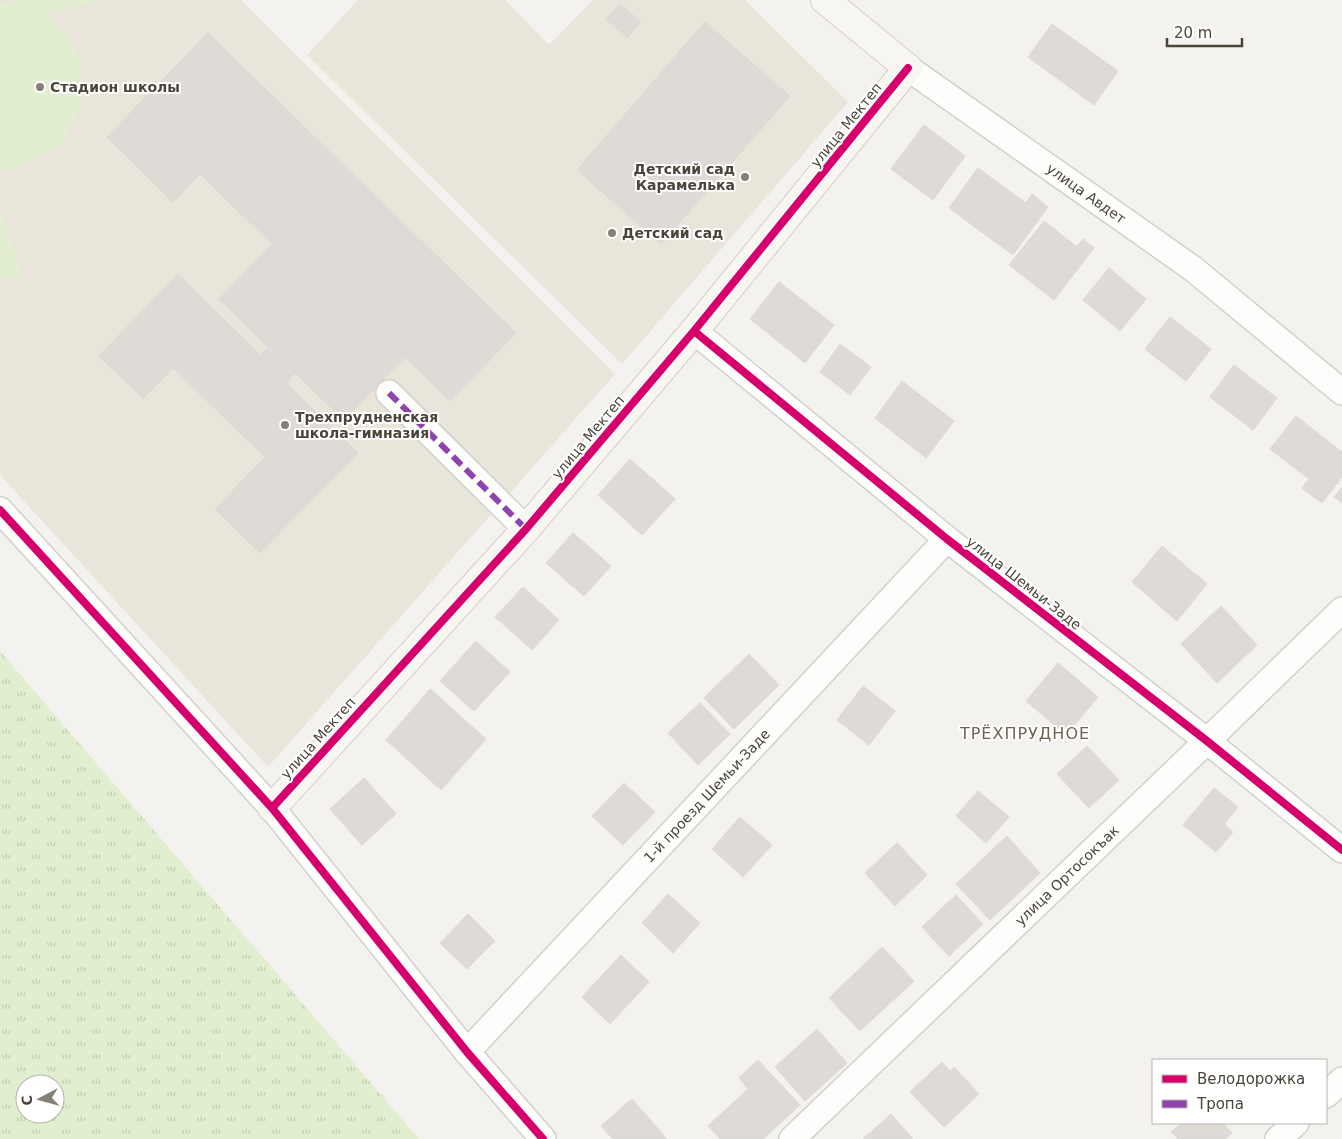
<svg xmlns="http://www.w3.org/2000/svg" width="1342" height="1139" font-family="'DejaVu Sans',sans-serif">
<defs>
<pattern id="grass-tufts" width="24" height="20" patternUnits="userSpaceOnUse" patternTransform="scale(1.25)"><rect width="24" height="20" fill="#e1eecf"/><path d="M3 7l-1-3M5 7V3M7 7l1-3M15 17l-1-3M17 17v-4M19 17l1-3" fill="none" stroke="#c3cdb2"/></pattern>
</defs>
<rect width="100%" height="100%" fill="#f4f2ee"/>
<path fill="#eae5da" d="M0,0H241L615,374L268,767L0,475Z
M358,0H505L549,45L593,0H745L848,102L622,364L307,55Z"/>
<path fill="url(#grass-tufts)" fill-rule="evenodd" d="M0,651L419,1139H0ZM25,1084H55V1114H25Z"/>
<path fill="#e1eecf" d="M14,0H98L43,16L49,18L67,35L81,63L79,110L62,143L16,167L0,172V4Z
M0,211H1L22,275L0,281Z"/>
<path fill="#dedbd6" stroke="#dcd9d4" d="M620,4L641,22L627,38L606,19Z
M705,22L790,96L661,244L577,170Z
M1052,24L1118,71L1094,105L1028,57Z
M208,33L516,333L450,401L405,357L344,420L295,373L286,383L358,453L260,553L215,509L265,457L173,368L143,398L99,356L178,274L260,355L268,347L219,299L272,244L200,174L173,202L107,137Z
M924,125L965,156L933,200L891,169Z
M978,168L1026,203L1032,194L1048,207L1013,255L949,208Z
M1044,221L1077,247L1083,239L1094,248L1054,300L1009,265Z
M1109,268L1146,299L1120,331L1083,300Z
M779,282L834,325L805,363L750,319Z
M1170,317L1211,349L1186,381L1145,349Z
M840,344L871,367L850,395L820,372Z
M1234,365L1277,398L1253,430L1210,397Z
M902,381L954,421L926,458L875,418Z
M1296,416L1342,452V477L1322,503L1302,488L1309,479L1270,449Z
M630,459L675,499L642,535L598,495Z
M1342,487V503L1334,497Z
M573,533L611,566L584,596L546,563Z
M1162,546L1207,584L1177,621L1132,582Z
M523,587L559,620L532,650L495,617Z
M1221,606L1257,645L1217,683L1181,644Z
M476,641L510,672L474,711L440,681Z
M749,654L779,685L734,729L704,698Z
M1058,663L1098,697L1066,735L1026,701Z
M863,686L895,711L869,745L837,720Z
M430,689L486,739L441,790L386,740Z
M700,703L730,734L698,765L668,733Z
M1087,746L1119,780L1089,808L1057,774Z
M364,778L396,814L362,845L330,809Z
M624,783L655,812L623,845L592,816Z
M1214,788L1238,807L1224,824L1233,832L1216,852L1183,825Z
M978,791L1009,817L986,843L956,816Z
M740,817L772,845L743,877L712,849Z
M1007,836L1040,873L990,920L956,884Z
M897,843L927,875L895,906L865,873Z
M668,894L700,923L673,953L642,923Z
M956,895L983,924L949,956L922,927Z
M468,914L495,941L467,969L440,943Z
M882,947L914,981L860,1031L829,998Z
M621,955L649,982L610,1024L582,997Z
M817,1029L847,1063L805,1101L775,1067Z
M758,1060L800,1105L763,1139H720L708,1126L748,1089L739,1078Z
M942,1062L950,1071L954,1067L979,1094L944,1127L910,1092Z
M632,1099L667,1139H613L601,1126Z
M891,1114L913,1139H863Z
M1182,1123H1223L1232,1133L1225,1139H1178L1171,1132Z"/>
<g fill="none" stroke-linecap="round" stroke-linejoin="round">
<defs>
<g id="street">
<path id="s1" d="M908,68L1192,268L1342,392"/>
<path d="M694,331L947,539L1207,741L1342,850"/>
<path d="M389,393L526,529"/>
<path d="M0,510L272,808L467,1052L543,1139"/>
<path id="s2" d="M467,1052L947,539"/>
<path d="M1326,1095L1342,1080"/>
<path id="s3" d="M792,1139L1207,741L1342,610"/>
<path d="M1278,1139L1296,1123"/>
</g>
<path id="secondary" d="M272,808L526,529L694,331L908,68L825,0"/>
</defs>
<use href="#street" stroke="#d2d0cb" stroke-width="28"/>
<use href="#secondary" stroke="#d3cfc5" stroke-width="30"/>
<use href="#street" stroke="#fdfdfc" stroke-width="25"/>
<use href="#secondary" stroke="#f7f6f1" stroke-width="28"/>
<path stroke="#8e44ad" stroke-width="6" stroke-dasharray="12 6" stroke-linecap="butt" d="M389,393L526,529"/>
<defs>
<path id="cycleway" d="M694,331L947,539L1207,741L1342,850
M0,510L272,808L467,1052L543,1139
M272,808L526,529L694,331L908,68"/>
</defs>
<use href="#cycleway" stroke="#fff" stroke-width="11"/>
<use href="#cycleway" stroke="#d6006c" stroke-width="8"/>
</g>
<g fill="#868178" stroke="#fff" stroke-width="2">
<circle cx="40" cy="87" r="5"/>
<circle cx="745" cy="177" r="5"/>
<circle cx="612" cy="233" r="5"/>
<circle cx="285" cy="425" r="5"/>
</g>
<g text-anchor="middle" dominant-baseline="central" stroke-width="4" stroke-linejoin="round" paint-order="stroke">
<g font-size="14" font-weight="bold" fill="#4b4439" stroke="#fff" text-anchor="start">
<text x="50" y="87">Стадион школы</text>
<text x="735" y="169" text-anchor="end">Детский сад<tspan x="735" dy="16">Карамелька</tspan></text>
<text x="622" y="233">Детский сад</text>
<text x="295" y="417">Трехпрудненская<tspan x="295" dy="16">школа-гимназия</tspan></text>
</g>
<g font-size="14" fill="#4b4439" stroke="#fff">
<text transform="translate(846 125) rotate(-51)">улица Мектеп</text>
<text stroke="none"><textPath href="#s1" startOffset="218">улица Авдет</textPath></text>
<text transform="translate(588 437) rotate(-50)">улица Мектеп</text>
<text transform="translate(1024 583) rotate(38)">улица Шемьи-Заде</text>
<text transform="translate(318 738) rotate(-48)">улица Мектеп</text>
<text stroke="none"><textPath href="#s2" startOffset="351">1-й проезд Шемьи-Заде</textPath></text>
<text stroke="none"><textPath href="#s3" startOffset="381">улица Ортосокъак</textPath></text>
</g>
<g font-size="16" letter-spacing="1" fill="#6e6250" stroke="#fff">
<text x="1025" y="733">ТРЁХПРУДНОЕ</text>
</g>
</g>
<rect x="1152" y="1059" width="175" height="65" fill="#ffffff" stroke="#b7b4b0"/>
<rect x="1162" y="1075" width="25" height="8" fill="#d6006c" stroke="#b7b4b0"/>
<text x="1197" y="1084" font-size="15" fill="#4b4439">Велодорожка</text>
<rect x="1162" y="1100" width="25" height="8" fill="#8e44ad" stroke="#b7b4b0"/>
<text x="1197" y="1109" font-size="15" fill="#4b4439">Тропа</text>
<g transform="translate(40 1099) rotate(264)"><circle r="24" fill="#ffffff" stroke="#b7b4b0"/>
<path d="M0-4L9 19L0 12L-9 19Z" fill="#868178"/>
<text y="-8" font-size="14" font-weight="bold" text-anchor="middle" fill="#4b4439">С</text>
</g>
<path d="M1167 38v8h75v-8" fill="none" stroke="#4b4439" stroke-width="2.5"/>
<text x="1174" y="38" font-size="15" fill="#4b4439" stroke="#ffffff" stroke-width="4" paint-order="stroke">20 m</text>
</svg>
